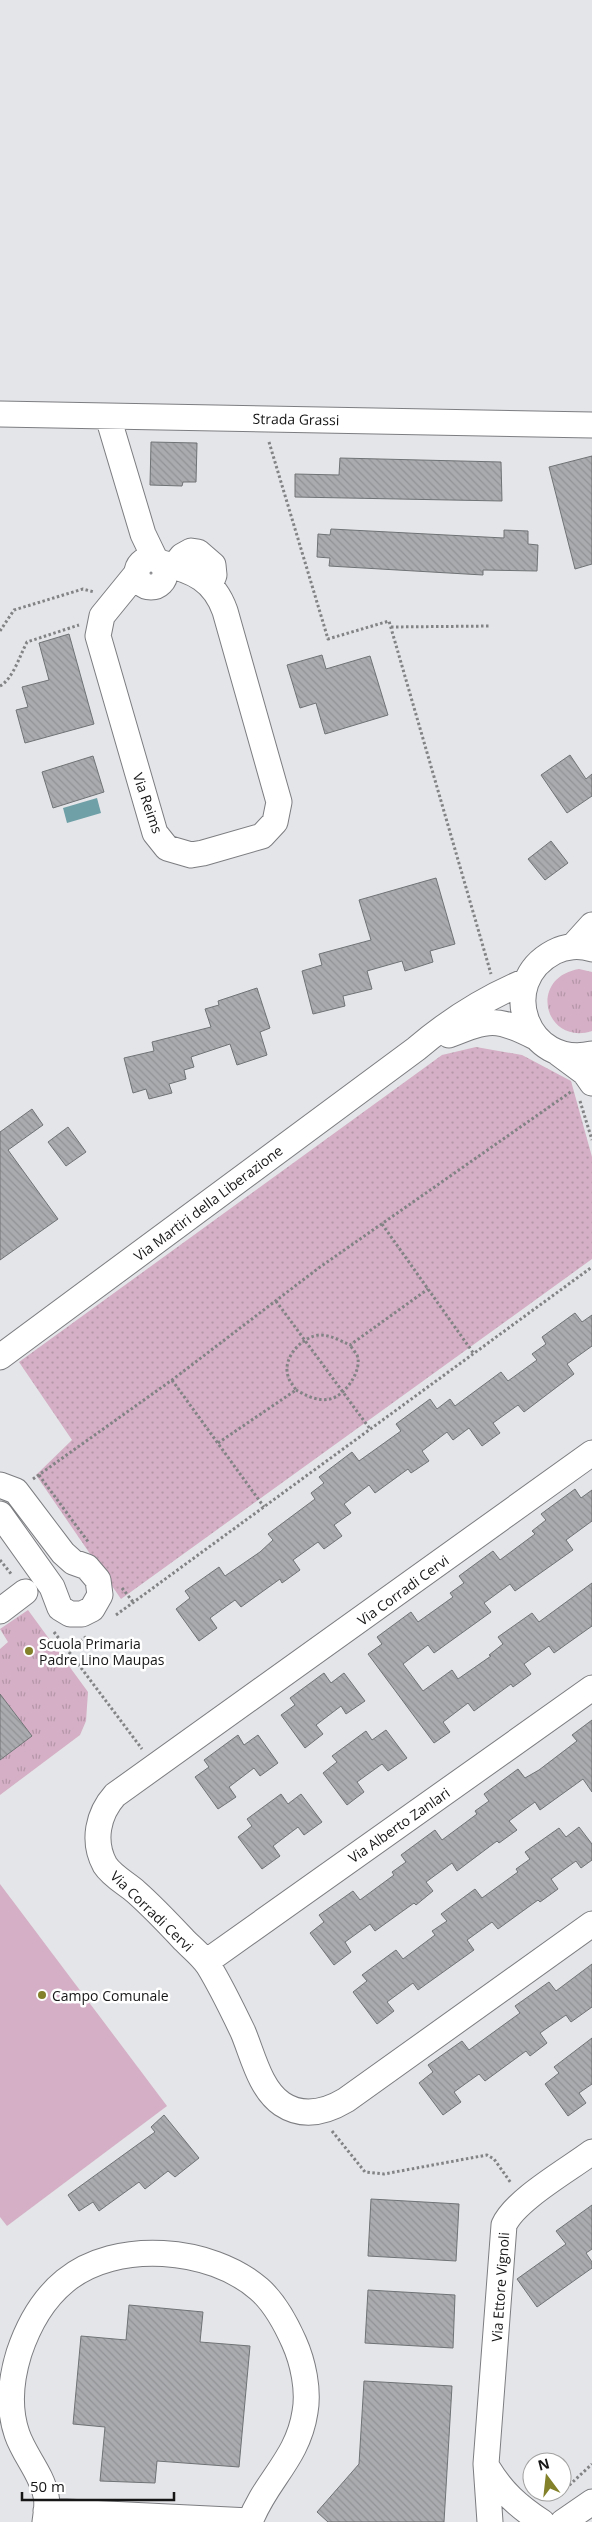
<svg xmlns="http://www.w3.org/2000/svg" width="592" height="2522" font-family="'Open Sans',sans-serif">
<defs>
<pattern id="grass-tufts" width="24" height="20" patternUnits="userSpaceOnUse" patternTransform="scale(1.25)"><rect width="24" height="20" fill="#d4afc5"/><path d="M3 7l-1-3M5 7V3M7 7l1-3M15 17l-1-3M17 17v-4M19 17l1-3" fill="none" stroke="#b596a8"/></pattern>
<pattern id="park-dots" width="8" height="8" patternUnits="userSpaceOnUse" patternTransform="scale(1.25)"><rect width="8" height="8" fill="#d4afc5"/><path d="M2 2h.1M6 6h.1" fill="none" stroke="#b596a8" stroke-width="1.8" stroke-linecap="round"/></pattern>
<pattern id="building-back-hatch" width="6" height="6" patternUnits="userSpaceOnUse" patternTransform="scale(1.25)"><rect width="6" height="6" fill="#a9abae"/><path d="M-1 5l2 2M0 0l6 6M5-1l2 2" fill="none" stroke="#919295"/></pattern>
</defs>
<rect width="100%" height="100%" fill="#e4e5e8"/>
<path fill="url(#grass-tufts)" d="M579,969L592,972V1031C545,1046 527,978 579,969Z
M28,1610L88,1692L86,1721L80,1735L0,1795V1760L32,1736L0,1694V1649L8,1642L0,1629Z"/>
<path fill="url(#park-dots)" d="M476,1047L522,1055L571,1081L592,1157V1259L121,1599L36,1475L72,1440L19,1362L442,1055Z"/>
<path fill="#d4afc5" d="M0,1884L167,2106L7,2226L0,2217Z"/>
<path fill="#6fa0a8" d="M97,798L101,813L67,823L63,808Z"/>
<path fill="url(#building-back-hatch)" stroke="#707375" d="M151,442L197,443L196,482H183L182,486L150,485Z
M592,456V564L575,569L549,467Z
M340,458L501,462L502,501L295,497V474L339,475Z
M331,529L504,538V530L528,531V544L538,545L537,571L483,570V575L329,566L330,558L317,557L318,534L330,535Z
M69,634L94,724L25,743L16,710L28,707L22,687L49,680L39,643Z
M322,655L326,669L370,656L388,715L325,734L316,703L300,708L287,665Z
M570,755L586,779L592,774V796L567,813L541,775Z
M93,756L104,792L53,808L42,772Z
M551,841L568,863L545,880L528,859Z
M436,878L455,944L430,951L433,962L405,971L402,961L367,971L372,989L343,996L345,1006L313,1014L302,971L322,965L319,954L371,940L359,900Z
M257,988L270,1028L260,1032L267,1055L237,1065L230,1044L191,1057L194,1067L184,1070L186,1079L169,1084L172,1093L149,1099L146,1089L133,1093L124,1058L154,1051L152,1042L211,1027L205,1009L219,1005L218,1001Z
M32,1109L43,1125L8,1150L58,1219L0,1260V1132Z
M68,1127L86,1152L66,1166L48,1142Z
M575,1313L582,1322L592,1315V1346L567,1364L574,1374L524,1412L518,1405L493,1423L500,1433L482,1446L469,1428L453,1440L447,1432L422,1451L429,1461L411,1473L408,1469L375,1493L369,1485L344,1504L351,1513L334,1525L342,1536L324,1549L318,1542L293,1560L300,1570L282,1583L280,1579L241,1607L235,1600L210,1618L217,1628L199,1641L176,1609L190,1598L185,1591L219,1567L225,1576L260,1552L273,1540L268,1534L315,1499L311,1493L324,1483L319,1477L352,1452L359,1461L401,1431L396,1424L430,1399L437,1409L450,1399L455,1406L501,1372L508,1381L537,1360L532,1354L546,1344L542,1337Z
M575,1489L581,1498L592,1490V1521L566,1540L573,1550L515,1591L510,1584L484,1603L491,1612L434,1653L428,1645L403,1664L423,1691L452,1670L458,1679L491,1656L489,1655L503,1644L498,1637L532,1613L539,1622L592,1583V1626L554,1653L549,1646L524,1664L531,1674L513,1687L511,1684L474,1711L468,1703L443,1722L450,1732L434,1743L368,1654L382,1644L377,1637L411,1612L418,1622L453,1597L450,1593L464,1583L459,1576L493,1551L500,1560L535,1534L532,1531L546,1520L541,1514Z
M324,1673L331,1683L344,1673L365,1701L346,1714L341,1706L316,1725L323,1734L305,1748L281,1715L295,1705L290,1698Z
M0,1694L32,1736L0,1760Z
M592,1720V1792L583,1779L540,1810L535,1802L509,1821L517,1830L499,1843L497,1841L457,1871L452,1863L426,1882L433,1891L416,1905L414,1903L375,1931L370,1924L345,1942L351,1952L334,1965L310,1933L324,1922L319,1915L353,1891L360,1900L394,1875L392,1872L406,1862L401,1855L435,1830L442,1840L477,1814L475,1811L489,1801L484,1794L518,1769L525,1778L539,1770L577,1741L572,1735Z
M386,1730L407,1758L388,1771L382,1764L357,1782L364,1792L347,1805L323,1773L337,1762L332,1756L366,1731L372,1740Z
M238,1735L244,1745L258,1735L278,1763L260,1776L254,1768L229,1787L236,1797L218,1809L195,1777L209,1767L204,1760Z
M281,1794L288,1804L301,1794L322,1822L304,1835L298,1827L273,1846L280,1856L262,1869L238,1837L252,1826L247,1819Z
M579,1827L592,1844V1860L581,1868L576,1861L551,1879L558,1889L540,1902L538,1900L498,1929L492,1922L467,1940L474,1950L418,1990L413,1983L387,2002L394,2011L377,2024L353,1992L367,1981L362,1975L396,1950L403,1959L435,1935L432,1931L447,1921L441,1914L475,1889L482,1898L518,1872L516,1869L530,1859L525,1852L559,1828L566,1837Z
M592,1964V2007L571,2022L566,2015L540,2033L547,2043L530,2056L526,2051L485,2081L479,2074L454,2092L461,2102L443,2115L419,2083L433,2072L428,2065L462,2041L469,2050L520,2013L515,2006L549,1982L556,1991Z
M592,2038V2084L579,2093L586,2103L568,2116L545,2084L559,2073L554,2067Z
M164,2115L199,2158L175,2177L168,2171L145,2189L139,2182L99,2211L93,2202L79,2211L68,2195L155,2132L151,2127Z
M371,2199L459,2204L456,2261L368,2256Z
M592,2205V2249L586,2253L592,2262V2268L537,2307L517,2279L566,2244L556,2231Z
M368,2290L455,2295L453,2348L365,2343Z
M129,2305L203,2312L200,2342L250,2346L239,2467L157,2461L155,2483L100,2481L105,2427L73,2424L81,2336L126,2340Z
M364,2381L452,2386L444,2522H328L317,2512L359,2464Z"/>
<g fill="none" stroke-linecap="round" stroke-linejoin="round">
<defs>
<path id="minor" d="M0,414L592,425
M108,417L143,534L155,559
M137 573a14 14 0 1 1 28 0a14 14 0 1 1-28 0Z
M174,566L182,556L191,551L198,552L213,565L214,575L210,585
M137,573L102,616L98,636L155,833L167,848L191,855L203,853L262,836L275,822L279,802L225,611C214,580 194,571 162,563
M573,946L592,925
M592,949C580,945 565,946 554,952C495,983 527,1069 592,1054
M449,1035C489,1019 496,1017 535,1037
M558,1053L585,1073L592,1083
M0,1357L416,1049C450,1020 485,998 526,981
M592,1453L115,1795C98,1814 92,1841 105,1865C112,1876 127,1884 136,1892C153,1907 169,1924 184,1940C192,1948 202,1956 208,1965C221,1986 232,2009 243,2032C253,2056 260,2089 282,2104C303,2118 326,2112 346,2100L592,1924
M0,1485L16,1491L63,1553L73,1562L87,1567L98,1580L100,1595L92,1609L82,1614H70L60,1608L52,1587L0,1514
M0,1611L25,1592
M206,1962L592,1688
M487,2467C502,2492 518,2506 542,2522
M46,2511L250,2521
M45,2522C46,2514 48,2504 46,2496C42,2474 24,2455 17,2434C8,2408 11,2379 19,2353C28,2326 43,2299 65,2281C116,2239 211,2247 259,2289C274,2302 286,2324 294,2342C303,2362 309,2390 305,2412C298,2459 265,2481 250,2522
M490,2522L486,2464L504,2225C515,2200 568,2170 592,2152
M563,2522L592,2502"/>
</defs>
<use href="#minor" stroke="#7c7d80" stroke-width="27"/>
<path stroke="#828385" stroke-width="3" stroke-dasharray="2.5 2.5" stroke-linecap="butt" d="M269,442L328,639L389,621L491,974
M391,627L491,626
M0,631L14,610L83,589L94,592
M0,686C13,679 20,655 27,642L79,625
M580,1101L592,1140
M382,1224L474,1354
M276,1301L370,1429
M172,1380L264,1507
M296,1390C305,1395 318,1402 330,1399C345,1396 363,1370 357,1355C355,1352 352,1348 350,1345
M218,1443L296,1390C293,1385 289,1381 288,1376C282,1357 303,1336 320,1335C331,1335 341,1341 350,1345L428,1289
M39,1475L89,1543
M33,1479L172,1380L320,1267L572,1091
M0,1560L12,1575
M122,1588L133,1602
M116,1615L592,1267
M54,1632L142,1749
M68,1650L87,1636
M332,2131L365,2172L384,2174L487,2155L494,2159L511,2183
M562,2492L592,2464
M556,2497L562,2492"/>
<use href="#minor" stroke="#fff" stroke-width="25"/>
</g>
<g fill="#838129" stroke="#fff" stroke-width="2">
<circle cx="29" cy="1651" r="5"/>
<circle cx="42" cy="1995" r="5"/>
</g>
<g text-anchor="middle" dominant-baseline="central" stroke-width="5" stroke-linejoin="round" paint-order="stroke">
<g font-size="14" fill="#161617" stroke="#fff">
<text transform="translate(296 419) rotate(1)">Strada Grassi</text>
<text transform="translate(148 803) rotate(71)">Via Reims</text>
<text transform="translate(208 1203) rotate(-37)">Via Martiri della Liberazione</text>
<text transform="translate(403 1590) rotate(-36)">Via Corradi Cervi</text>
<text transform="translate(399 1825) rotate(-35)">Via Alberto Zanlari</text>
<text transform="translate(152 1911) rotate(44)">Via Corradi Cervi</text>
<text transform="translate(500 2287) rotate(-86)">Via Ettore Vignoli</text>
</g>
<g font-size="14" fill="#161617" stroke="#fff" text-anchor="start">
<text x="39" y="1643">Scuola Primaria<tspan x="39" dy="16">Padre Lino Maupas</tspan></text>
<text x="52" y="1995">Campo Comunale</text>
</g>
</g>
<g transform="translate(547 2477) rotate(345)"><circle r="24" fill="#ffffff" stroke="#a2a2a2"/>
<path d="M0-4L9 19L0 12L-9 19Z" fill="#838129"/>
<text y="-8" font-size="14" font-weight="bold" text-anchor="middle" fill="#161617">N</text>
</g>
<path d="M22 2492v8h152v-8" fill="none" stroke="#161617" stroke-width="2.5"/>
<text x="30" y="2492" font-size="15" fill="#161617" stroke="#ffffff" stroke-width="4" paint-order="stroke">50 m</text>
</svg>
